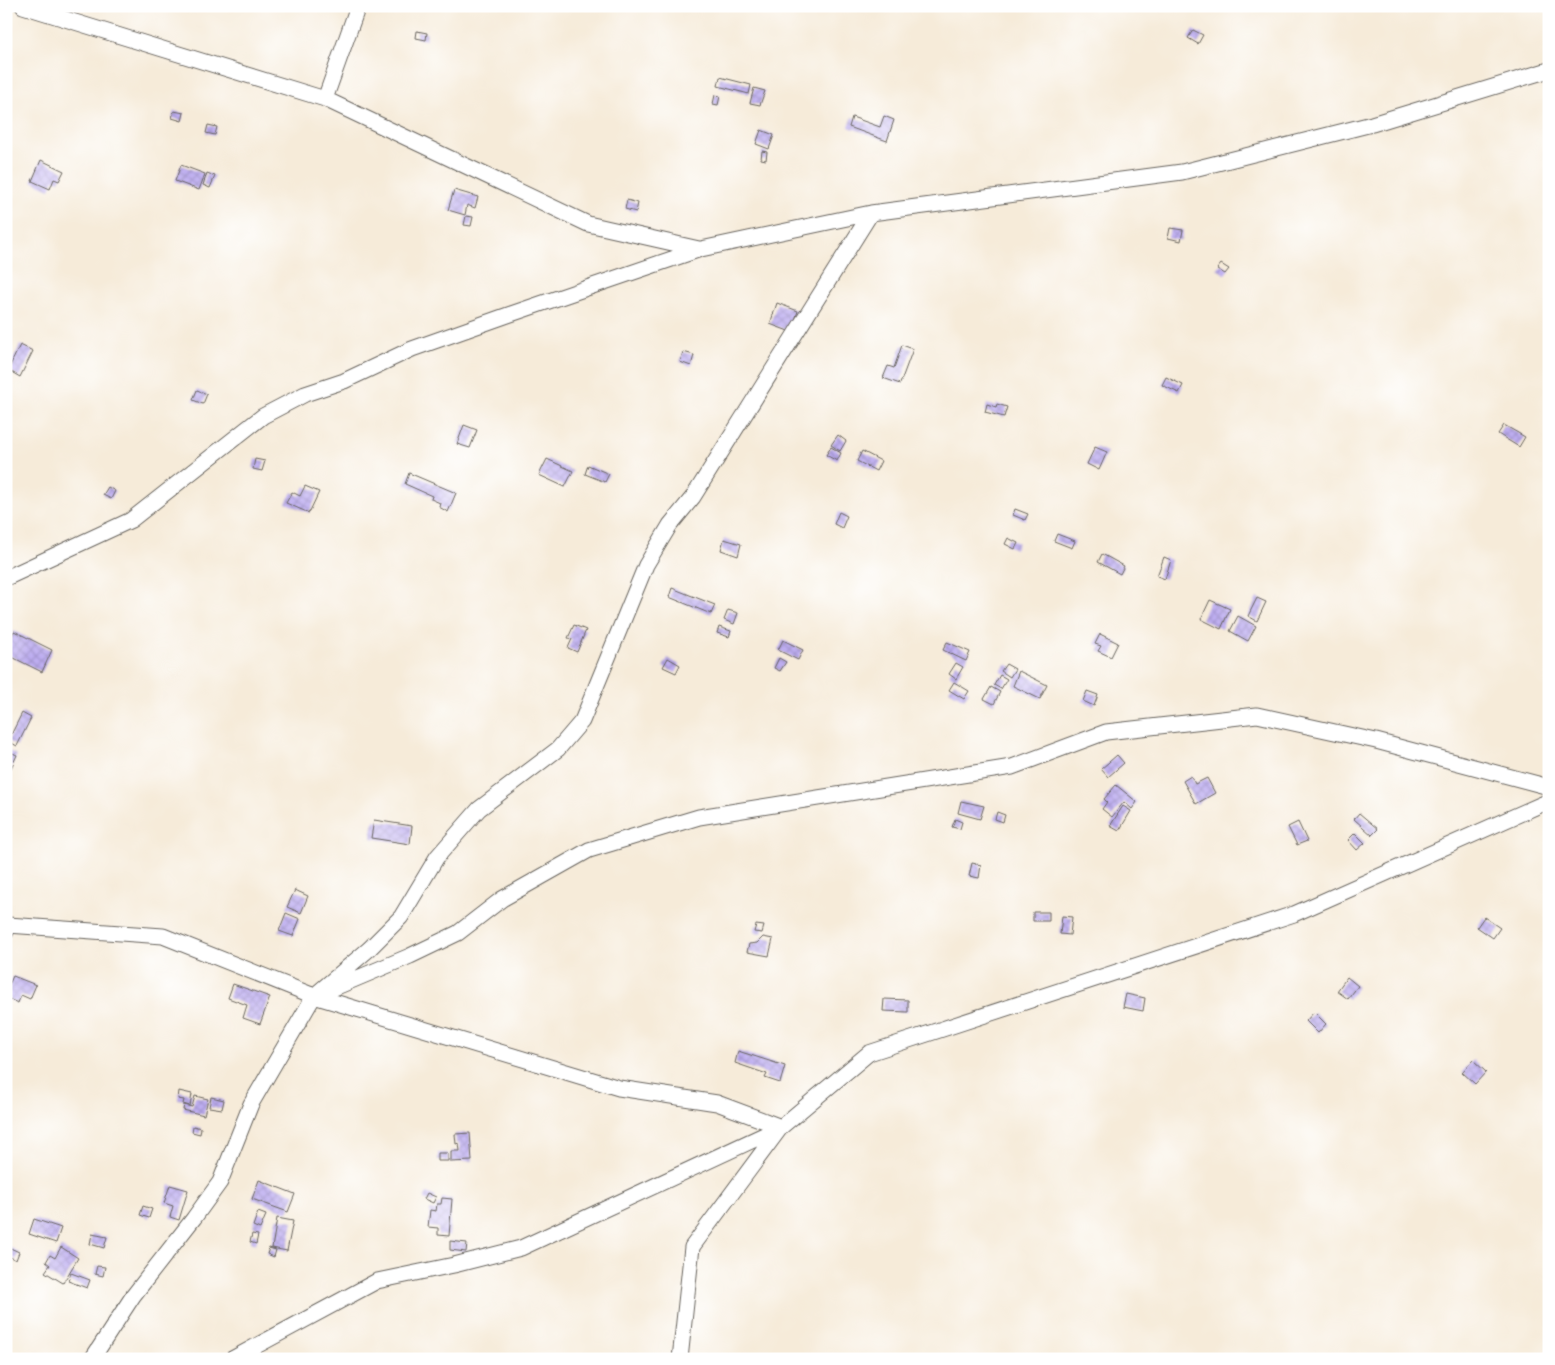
<svg xmlns="http://www.w3.org/2000/svg" width="1555" height="1365" font-family="Dekko,sans-serif">
<defs>
<pattern id="building-cross-hatch" width="8" height="8" patternUnits="userSpaceOnUse" patternTransform="scale(1.25)"><rect width="8" height="8" fill="#bdadf0"/><path d="M0 0l8 8M0 8l8-8" fill="none" stroke="#a294cd"/></pattern>
</defs>
<rect width="100%" height="100%" fill="#fff"/>
<filter id="ink" filterUnits="userSpaceOnUse"><feTurbulence type="fractalNoise" baseFrequency=".02" numOctaves="2"/><feDisplacementMap in="SourceGraphic" scale="10" xChannelSelector="R" yChannelSelector="G"/><feConvolveMatrix kernelMatrix="1 2 1 2 8 2 1 2 1" color-interpolation-filters="sRGB"/></filter>
<filter id="wash" filterUnits="userSpaceOnUse"><feTurbulence type="fractalNoise" baseFrequency=".0096" numOctaves="4" result="noise"/><feDisplacementMap in="SourceGraphic" scale="20" xChannelSelector="R" yChannelSelector="G"/><feGaussianBlur stdDeviation="1.12" result="paint"/><feColorMatrix in="noise" values="0 0 0 0 0 0 0 0 0 0 0 0 0 0 0 0 0 1.4 0 .05"/><feComposite in="paint" operator="in"/></filter>
<g filter="url(#wash)">
<rect width="100%" height="100%" fill="#f6ebd9"/>
<g id="blocks">
<path fill="url(#building-cross-hatch)" d="M1193,30L1203,35L1198,44L1188,38Z
M417,31L427,33L426,40L416,38Z
M720,77L751,85L749,94L718,86Z
M754,88L765,91L760,105L750,103Z
M715,95L720,96L718,105L713,104Z
M174,111L184,113L182,121L172,118Z
M884,116L894,120L887,141L849,127L852,117L880,127Z
M208,125L217,127L215,135L206,133Z
M761,130L774,135L769,149L756,144Z
M762,151L767,152L766,160L761,159Z
M41,160L64,171L59,181L54,179L50,189L32,181Z
M181,165L205,174L199,190L175,181Z
M207,173L215,176L210,188L203,185Z
M454,190L478,197L475,208L467,205L465,215L448,210Z
M627,200L638,203L636,212L625,209Z
M466,216L473,217L471,226L464,225Z
M1170,228L1183,230L1181,241L1168,238Z
M1221,264L1229,269L1225,274L1217,269Z
M777,303L798,311L791,332L770,324Z
M20,345L33,351L20,377L8,370Z
M902,345L913,349L900,384L883,378L888,366L894,368Z
M683,352L694,355L691,366L680,362Z
M1166,377L1183,385L1179,393L1162,385Z
M197,390L207,394L203,404L193,400Z
M987,404L996,407L997,404L1007,407L1004,417L985,412Z
M464,425L477,430L470,448L457,444Z
M1504,425L1525,437L1519,447L1498,434Z
M838,435L846,441L840,451L831,445Z
M831,447L841,453L837,461L826,455Z
M1095,447L1107,452L1099,470L1087,464Z
M862,451L881,461L876,471L857,461Z
M255,459L265,461L262,471L253,469Z
M547,459L573,471L565,487L539,475Z
M588,465L609,474L605,482L585,474Z
M409,473L456,493L448,512L439,507L440,503L431,499L432,496L405,484Z
M305,486L319,492L309,513L286,503L292,492L300,496Z
M108,487L115,491L111,499L103,495Z
M1015,509L1028,514L1025,520L1013,515Z
M839,512L847,516L842,528L834,524Z
M1057,534L1075,541L1072,548L1054,541Z
M1008,538L1018,543L1015,549L1005,544Z
M724,539L741,544L738,556L721,550Z
M1102,554L1124,566L1120,574L1098,562Z
M1164,557L1171,560L1165,579L1157,576Z
M672,588L715,605L711,614L669,597Z
M1257,598L1266,602L1257,621L1248,616Z
M1210,600L1230,609L1221,629L1201,619Z
M728,610L738,613L734,624L724,620Z
M1238,616L1256,626L1248,641L1230,631Z
M574,625L586,630L577,652L568,648L572,639L568,638Z
M719,627L731,631L729,637L717,633Z
M14,631L52,650L42,672L6,654V646Z
M1100,634L1118,643L1111,657L1098,651L1101,646L1095,644Z
M783,640L803,650L798,660L778,650Z
M947,642L970,652L966,661L943,650Z
M668,658L680,665L676,673L663,667Z
M779,658L786,662L780,671L774,668Z
M956,663L963,667L956,679L949,674Z
M1006,664L1015,669L1010,677L1001,671Z
M1019,671L1047,685L1040,699L1013,686Z
M1000,675L1007,679L1001,689L994,685Z
M954,682L969,691L964,699L949,690Z
M991,687L1000,692L994,704L984,699Z
M1087,691L1098,695L1094,706L1083,701Z
M22,713L31,718L17,746L8,741Z
M6,750L17,755L6,779Z
M1117,755L1124,763L1108,777L1101,769Z
M1191,776L1195,784L1207,778L1215,793L1196,804L1183,781Z
M1116,785L1137,802L1132,809L1124,802L1112,817L1102,809L1107,802L1104,799Z
M961,801L984,806L980,819L958,813Z
M1123,806L1131,811L1119,831L1110,826Z
M997,812L1005,815L1003,822L995,819Z
M1359,813L1378,829L1372,835L1354,819Z
M955,819L962,822L960,829L952,827Z
M374,820L412,826L410,844L371,838Z
M1298,822L1307,841L1297,845L1288,827Z
M1355,833L1365,843L1357,850L1348,840Z
M972,863L981,865L979,878L969,876Z
M295,890L308,896L301,913L287,907Z
M1033,912H1049V921H1033Z
M286,913L300,919L293,936L279,931Z
M1062,916L1072,917L1070,935L1060,934Z
M1484,917L1500,928L1493,938L1477,927Z
M756,925L764,926L762,933L754,932Z
M763,937L773,939L769,956L747,952L749,944L757,943Z
M13,976L36,985L30,999L21,995L18,1003L6,998V991Z
M1347,977L1358,986L1348,999L1337,991Z
M233,984L270,997L260,1024L243,1018L247,1005L228,998Z
M1126,994L1145,998L1143,1011L1123,1007Z
M884,999L908,1000V1012L883,1011Z
M1314,1012L1326,1024L1318,1033L1306,1021Z
M738,1051L785,1066L780,1083L765,1078L767,1074L735,1063Z
M1473,1060L1486,1072L1475,1084L1462,1072Z
M179,1091L192,1094L190,1106L183,1104L184,1100L178,1099Z
M195,1096L208,1099L204,1115L183,1110L184,1105L192,1107Z
M211,1097L224,1100L222,1109L209,1107Z
M193,1126L201,1128L200,1134L192,1132Z
M470,1133L472,1161L451,1162V1151H460L459,1143L456,1144L455,1134Z
M438,1153H448V1161H438Z
M259,1180L295,1194L288,1212L252,1199Z
M170,1185L188,1190L179,1220L170,1217L173,1206L164,1203Z
M427,1193L436,1197L433,1203L424,1199Z
M442,1198L452,1199L449,1236L438,1235V1228L428,1227L430,1210L436,1211L437,1204H441Z
M143,1206L152,1209L149,1218L140,1215Z
M258,1212L266,1215L260,1229L253,1226Z
M277,1218L293,1221L287,1251L272,1248Z
M34,1219L61,1228L56,1243L29,1234Z
M92,1234L107,1237L104,1248L90,1244Z
M252,1234L258,1235L256,1244L250,1242Z
M450,1241L467,1243L466,1252L450,1250Z
M6,1246L19,1252L16,1260L6,1255Z
M61,1247L78,1258L63,1283L45,1272L50,1265L46,1262L50,1255L55,1258Z
M269,1248L276,1250L274,1257L267,1254Z
M97,1266L105,1267L103,1276L95,1274Z
M71,1273L90,1280L87,1288L68,1281Z"/>
</g>
</g>
<g filter="url(#ink)">
<use href="#blocks" fill-opacity="0" stroke="#68645e" stroke-width="1"/>
<g fill="none" stroke-linecap="round" stroke-linejoin="round">
<defs>
<path id="street" d="M23,6L325,99L588,224L699,249
M325,99L358,6
M6,578L131,520L263,416L305,394L344,381L412,349L508,315L701,249L871,213L1182,172L1372,124L1549,70
M6,932L8,925L163,936L314,996L619,1088L717,1103L781,1127
M327,991L410,956L458,933L502,899L589,850L699,817L1012,767L1106,732L1257,715L1376,741L1549,787
M92,1359L133,1296L194,1218L220,1182L251,1104L314,996L369,949L401,917L437,857L479,809L558,749L582,721L646,565L670,525L693,497L871,213
M232,1359L377,1281L454,1265L521,1248L779,1128
M680,1359L692,1247L781,1127L869,1053L1294,914L1549,801"/>
</defs>
<use href="#street" stroke="#68645e" stroke-width="17"/>
<use href="#street" stroke="#fff" stroke-width="15"/>
</g>
</g>
<rect width="1555" height="1365" fill="none" stroke="#fff" stroke-width="25"/>
</svg>
